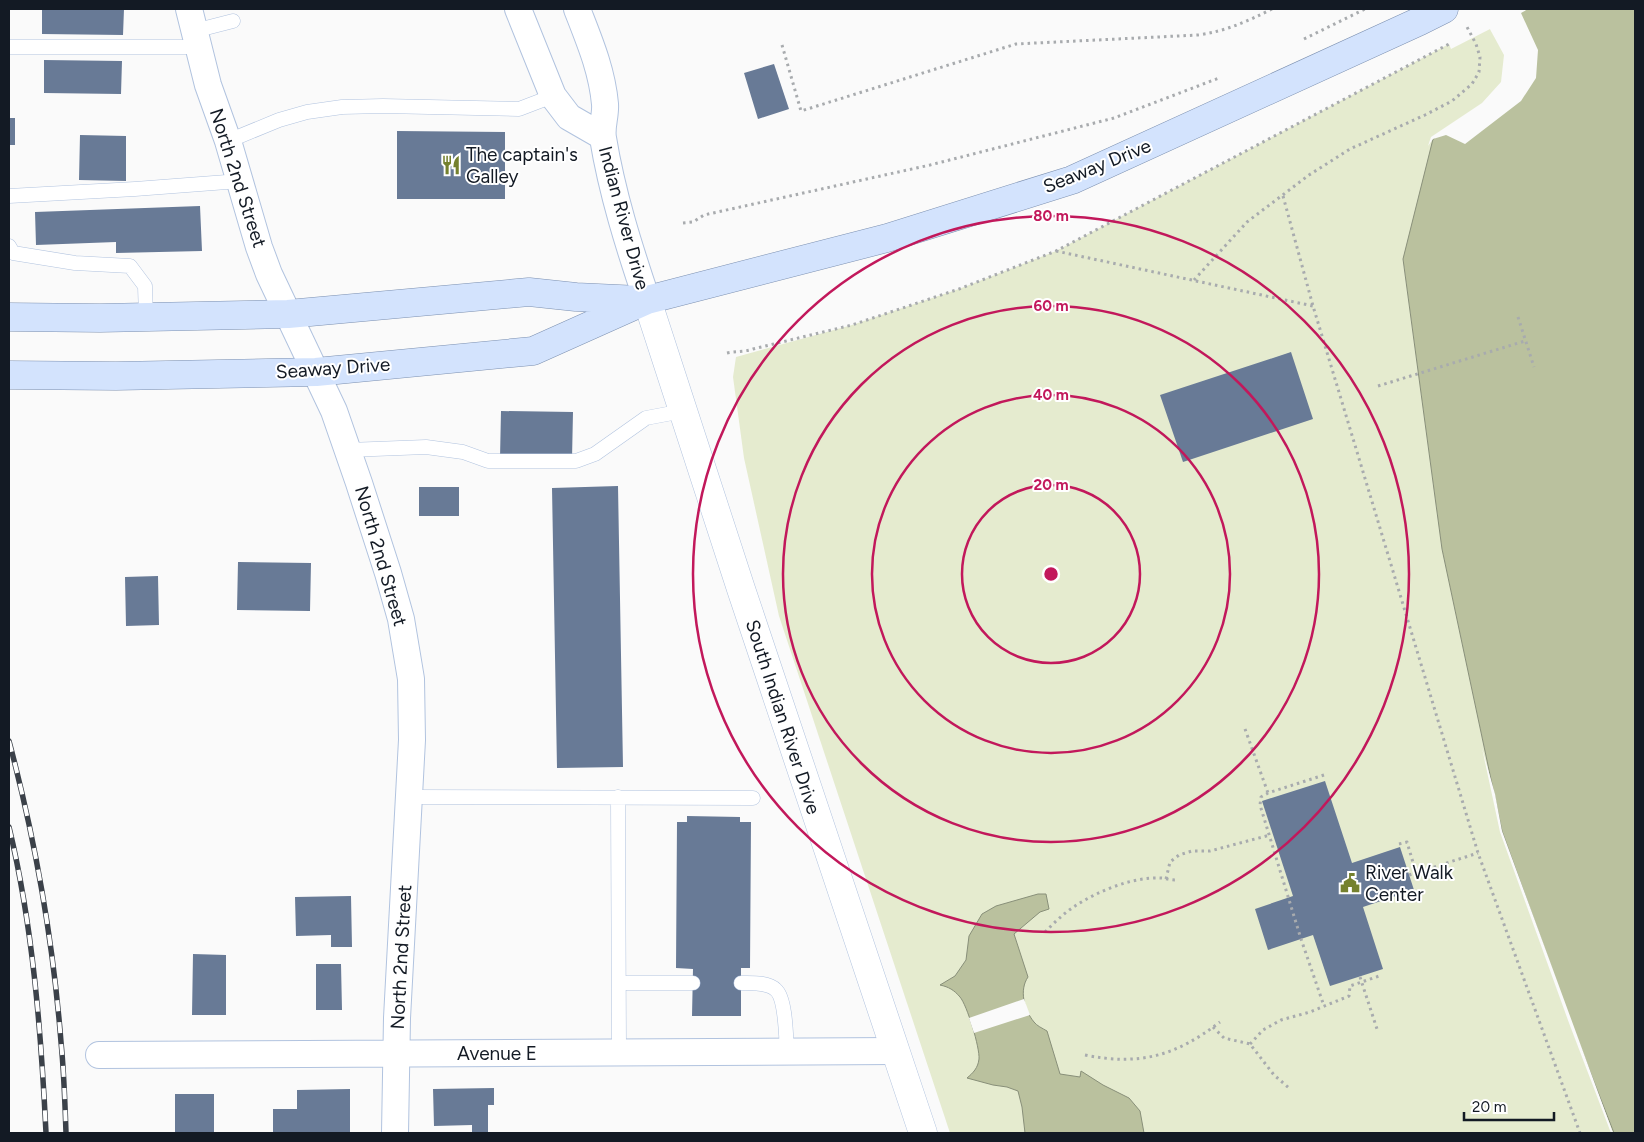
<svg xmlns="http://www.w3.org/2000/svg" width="1644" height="1142" font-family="Figtree,sans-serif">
<rect width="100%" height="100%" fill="#fafafa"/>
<path fill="#e5ebcf" d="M1492,28L1507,54L1503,84L1403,260L1442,549L1502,831L1571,1023L1614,1133H950L779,616L744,458L733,377L736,357L852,325L959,289L1056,251L1449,44L1451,49Z"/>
<path fill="#bac19e" stroke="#888f79" d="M1481,9H1635V1133H1614L1571,1023L1502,831L1442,549L1403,259L1433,139L1483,105L1503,83L1507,54Z
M1038,894H1046L1049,909L1040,912L1014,934L1028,977C1019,990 1024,1010 1034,1022C1037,1026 1042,1028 1047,1031L1060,1074L1080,1077L1081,1071L1103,1085L1129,1098L1140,1111L1144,1133H1025L1022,1107L1018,1091L1007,1087L993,1085L967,1078C973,1073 978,1068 979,1059C980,1048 967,1005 960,997C954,990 949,987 940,985L955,976L966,960L969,936L982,914L996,906Z"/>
<path fill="#fafafa" d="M1479,9H1528L1521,13L1538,50L1536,78L1521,101L1465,144L1446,135L1433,139L1428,146L1431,137L1482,103L1501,82L1504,55Z
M1482,748L1495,794L1502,831L1613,1133H1611L1569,1023L1500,832Z
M1024,999L1030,1015L974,1033L969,1018Z"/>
<path fill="#687a96" d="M42,9H124L123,35L42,34Z
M44,60L122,61L121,94L44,93Z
M774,64L789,109L758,119L744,73Z
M9,118H15V145H9Z
M397,131L505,132V199H397Z
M80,135L126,136V181L79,180Z
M200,206L202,251L116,253V242L36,245L35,212Z
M1291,352L1313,419L1183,462L1160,395Z
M501,411L573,412L572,459L500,458Z
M618,486L623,767L557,768L552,488Z
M419,487H459V516H419Z
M238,562L311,563L310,611L237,610Z
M158,576L159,625L126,626L125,577Z
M1325,781L1352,863L1400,847L1414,890L1363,907L1383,969L1330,986L1313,935L1268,950L1255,909L1293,896L1262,801Z
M687,816L740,817V822H751L750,968H741V1016H692L693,969L676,968L677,822H687Z
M351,896L352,947H331V935L296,936L295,897Z
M193,954L226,955V1015H192Z
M316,964H341L342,1010H316Z
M494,1088V1105H488V1133H472V1125L434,1126L433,1089Z
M350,1089V1133H273V1109H297V1090Z
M175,1094H214V1133H175Z"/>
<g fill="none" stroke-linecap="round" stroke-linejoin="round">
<defs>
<path id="service" d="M194,31L233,21
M9,47H198
M228,141L279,120L307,112L342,107L383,106L519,109L553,96
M9,196L135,189L240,181
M9,246L13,253L75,263L130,266L145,286L146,317
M348,450L426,447L463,452L488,461H576L595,454L646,418L683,411
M410,797L753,798
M618,797L619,1052
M619,983H693
M741,983C752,983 768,982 776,990C786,999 786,1038 787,1052"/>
<path id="minor" d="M189,9L208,85L228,141L259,247L269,274L334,411L359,483L388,573L401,619L411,679L412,740L397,1018L395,1133
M518,9L553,96L569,117L602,136
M577,9C589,40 602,70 605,104C606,115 601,127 603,138C612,193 629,247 647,300
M99,1055L895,1051"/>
<path id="tertiary" d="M647,300L741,589L923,1133"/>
<path id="primary" d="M9,317L100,318L288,314L529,292L576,297L640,300
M9,375L116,376L316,372L533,351L647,300L887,238L1072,180L1420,21L1444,9"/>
</defs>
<use href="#service" stroke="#b1c3df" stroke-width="15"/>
<use href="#minor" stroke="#b1c3df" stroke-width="28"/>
<use href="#tertiary" stroke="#b1c3df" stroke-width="29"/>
<use href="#primary" stroke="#7c90b0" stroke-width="29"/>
<path stroke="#a8abae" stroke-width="3" stroke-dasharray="2.5 4" stroke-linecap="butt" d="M1304,39L1365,9
M782,45L801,111L1016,44L1198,35C1226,31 1246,22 1272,9
M1283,196L1313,306L1478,853L1580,1133
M683,223L693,222L704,215L930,165L1114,118L1219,78
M1056,251L1313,306
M1194,280L1247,222L1309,175L1350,149L1425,115L1452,101L1472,84L1479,72L1480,57L1476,44L1467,27
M1518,317L1534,367
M727,353C736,351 744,352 753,349L852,325L959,289L1056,251L1449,44
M1378,386L1525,341
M1245,729L1268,793
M1324,775L1268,793L1261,797L1260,805L1301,939L1324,1006
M1399,844L1407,842L1419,883
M1409,875L1478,853
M1166,879L1170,862L1179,855L1192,851H1210L1270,835
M1045,932C1054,923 1064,913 1075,906C1098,891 1132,877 1160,878C1165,878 1170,880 1175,880
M1360,977L1377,1029
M1213,1027L1224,1038L1250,1044L1274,1075L1289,1088
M1250,1044L1263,1030L1281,1020L1310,1012L1349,996L1350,986L1382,975
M1085,1055C1139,1066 1176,1056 1220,1022"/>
<use href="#service" stroke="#fff" stroke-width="14"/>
<use href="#minor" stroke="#fff" stroke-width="26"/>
<use href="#tertiary" stroke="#fff" stroke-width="28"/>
<use href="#primary" stroke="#d3e3fd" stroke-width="28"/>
<defs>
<path id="rail" d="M9,741C35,839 53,940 61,1042C64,1072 65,1103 66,1133
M9,827C33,927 41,1031 46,1133"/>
</defs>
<use href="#rail" stroke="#3b4149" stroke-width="5.5"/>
<use href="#rail" stroke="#fff" stroke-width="4" stroke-dasharray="11" stroke-linecap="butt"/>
</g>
<g fill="none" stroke="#c2185b" stroke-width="2.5">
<circle cx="1051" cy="574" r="89"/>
<circle cx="1051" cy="574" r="179"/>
<circle cx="1051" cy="574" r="268"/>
<circle cx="1051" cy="574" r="358"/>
</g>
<defs>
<symbol id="restaurant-bare" viewBox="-9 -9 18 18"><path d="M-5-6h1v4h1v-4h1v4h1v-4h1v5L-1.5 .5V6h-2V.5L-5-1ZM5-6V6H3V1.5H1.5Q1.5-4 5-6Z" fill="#75812e" stroke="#fff" stroke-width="2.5" paint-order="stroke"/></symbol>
<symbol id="civic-bare" viewBox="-9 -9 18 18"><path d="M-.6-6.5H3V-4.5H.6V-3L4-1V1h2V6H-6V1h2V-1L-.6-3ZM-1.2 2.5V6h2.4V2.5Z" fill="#75812e" stroke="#fff" stroke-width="2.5" paint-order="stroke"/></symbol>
</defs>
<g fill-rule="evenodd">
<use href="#restaurant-bare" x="437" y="151" width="28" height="28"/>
<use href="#civic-bare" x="1336" y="869" width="28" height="28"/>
</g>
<g text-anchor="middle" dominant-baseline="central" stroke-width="4" stroke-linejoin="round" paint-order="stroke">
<g font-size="19" fill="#131a24" stroke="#fff" text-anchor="start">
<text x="466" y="154">The captain's<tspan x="466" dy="22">Galley</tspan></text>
<text x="1365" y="872">River Walk<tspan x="1365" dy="22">Center</tspan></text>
</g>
<g font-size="19" fill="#131a24" stroke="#fff">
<text transform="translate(1097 166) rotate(-22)">Seaway Drive</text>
<text transform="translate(238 178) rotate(72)">North 2nd Street</text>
<text transform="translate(624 218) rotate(75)">Indian River Drive</text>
<text transform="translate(333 368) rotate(-4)">Seaway Drive</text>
<text transform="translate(381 556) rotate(74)">North 2nd Street</text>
<text transform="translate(783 717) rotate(72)">South Indian River Drive</text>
<text transform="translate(401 957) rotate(-87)">North 2nd Street</text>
<text x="497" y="1053">Avenue E</text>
</g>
</g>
<circle cx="1051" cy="574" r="8" fill="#c2185b" stroke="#fff" stroke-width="2.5"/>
<g font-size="15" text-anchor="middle" font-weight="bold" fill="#c2185b" stroke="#fff" stroke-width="4" stroke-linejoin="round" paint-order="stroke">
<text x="1051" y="221">80 m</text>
<text x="1051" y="311">60 m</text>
<text x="1051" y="400">40 m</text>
<text x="1051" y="490">20 m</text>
</g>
<rect width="1644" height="1142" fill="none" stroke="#131a24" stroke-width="20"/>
<path d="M1464 1112v8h90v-8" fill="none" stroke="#131a24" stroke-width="2.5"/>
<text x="1472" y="1112" font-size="15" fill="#131a24" stroke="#ffffff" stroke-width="4" paint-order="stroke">20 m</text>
</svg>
